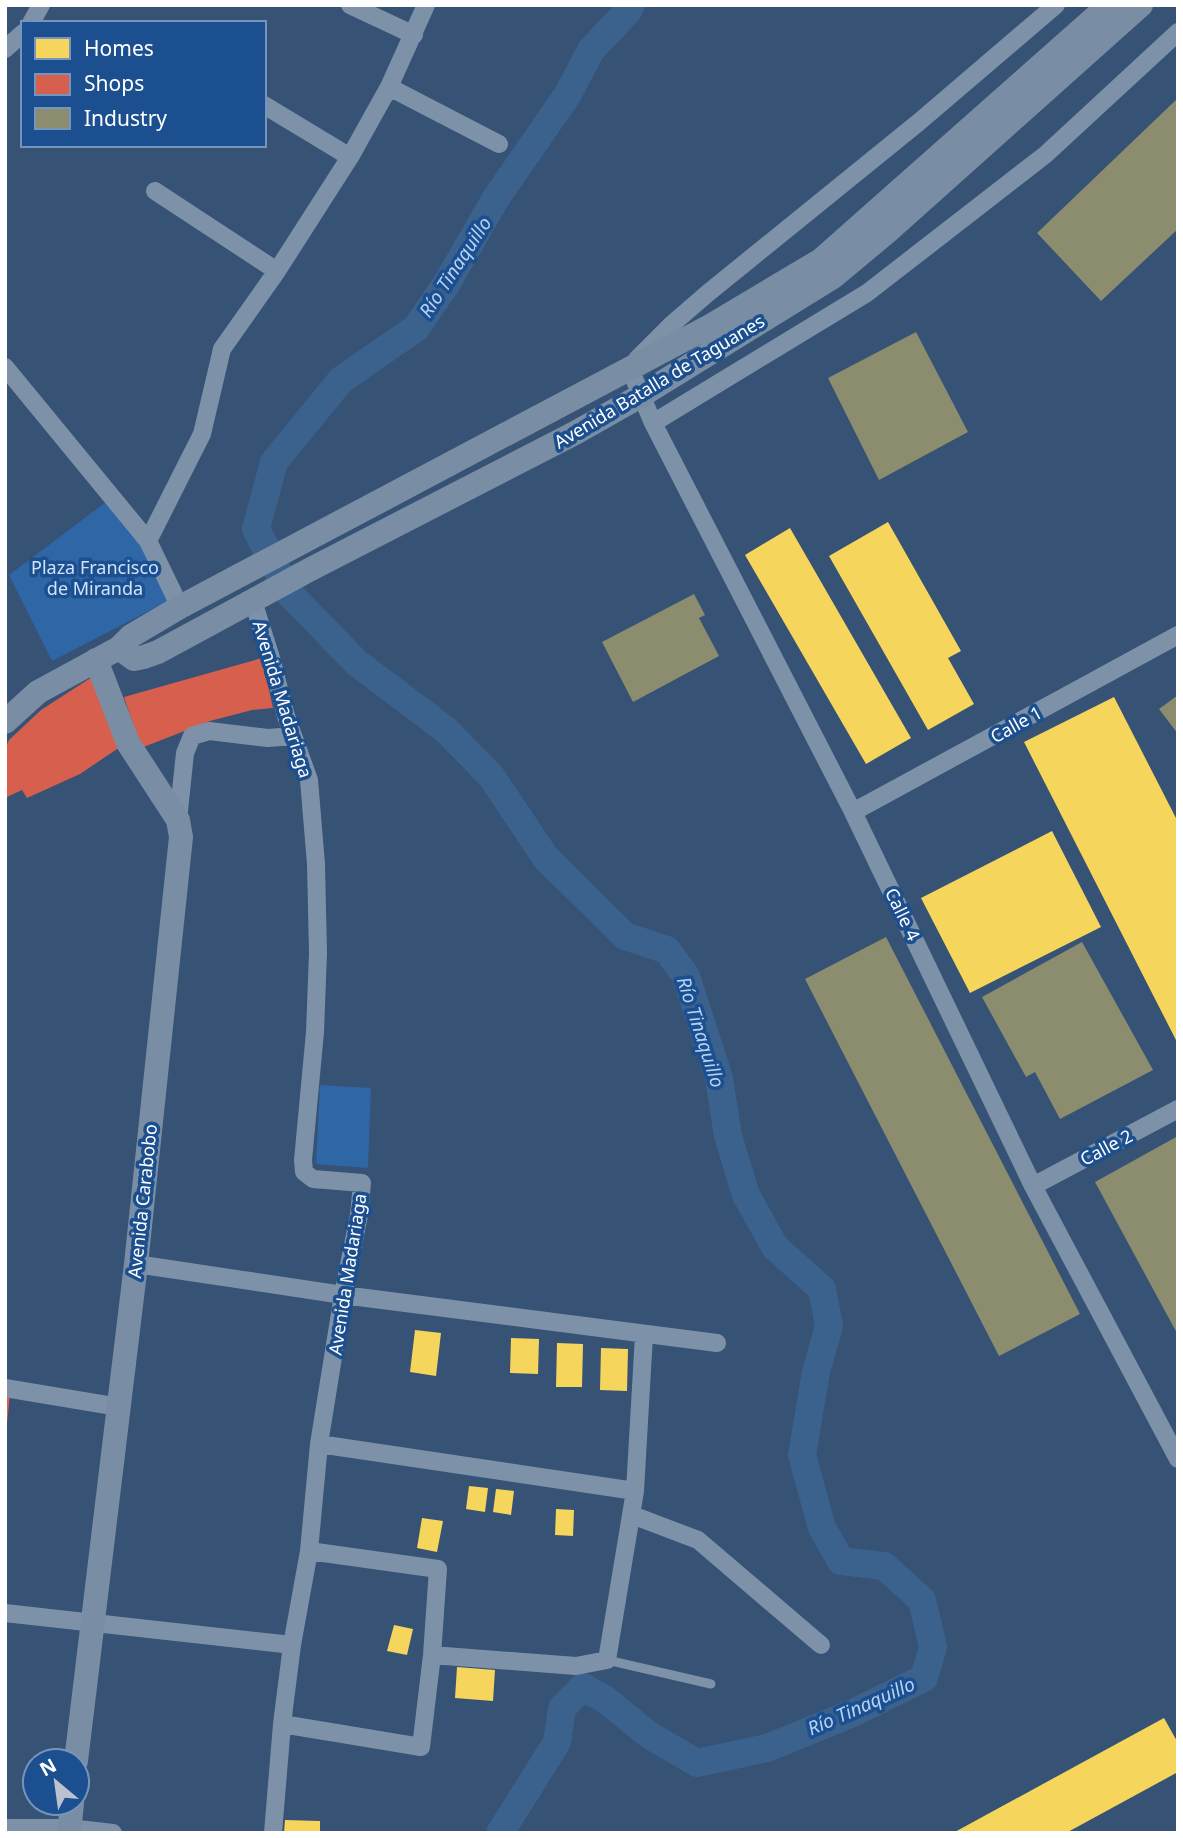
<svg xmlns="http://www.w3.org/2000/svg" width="1183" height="1838" font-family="'Noto Sans',sans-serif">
<rect width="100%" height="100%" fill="#365274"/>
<path fill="#2f66a5" d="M106,502L144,548L168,601L52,661L9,575Z
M320,1085L371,1088L368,1168L316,1164Z"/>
<path fill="#f6d55c" d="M888,522L961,651L948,658L974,704L928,730L829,556Z
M790,528L911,738L866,764L745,555Z
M1114,697L1178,822V1044L1024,742Z
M1052,831L1101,927L970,993L921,898Z
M415,1330L441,1333L436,1376L410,1372Z
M511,1338L539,1339L538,1374L510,1373Z
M557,1343L583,1344L582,1387H556Z
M601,1348L628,1349L627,1391L600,1390Z
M469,1486L488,1488L485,1512L466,1509Z
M496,1489L514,1491L511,1515L493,1512Z
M556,1509L574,1510L573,1536L555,1535Z
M422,1518L443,1521L437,1552L417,1548Z
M394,1625L413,1629L407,1655L387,1651Z
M457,1667L495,1670L493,1701L455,1698Z
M1164,1718L1178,1743V1772L1066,1833H953Z
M285,1820L320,1821V1833H284Z"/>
<path fill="#d6604d" d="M262,658L273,708L252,710L210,721L141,748L124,697Z
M92,677L120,747L80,774L27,798L22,790L7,797L5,794V749L9,740L41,710Z
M5,1393L10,1394L7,1423H5Z"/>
<path fill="#8c8c6e" d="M1178,98V229L1101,301L1037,233Z
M916,332L968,432L879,480L828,378Z
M694,594L705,615L699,618L719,656L633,702L602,642Z
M1178,695V734L1159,709Z
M886,937L1080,1314L999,1356L805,979Z
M1082,942L1153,1070L1060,1119L1035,1072L1026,1077L982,997Z
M1178,1136V1335L1095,1182Z"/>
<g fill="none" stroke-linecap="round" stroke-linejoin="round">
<path stroke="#3b618d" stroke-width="28" d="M500,1833L557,1742L562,1708L583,1687L606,1700L649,1735L697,1763L767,1748L853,1713L924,1678L933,1647L922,1600L884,1566L841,1561L822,1528L802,1455L816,1372L829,1326L822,1289L775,1247L746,1195L728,1136L719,1078L686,976L667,950L625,936L546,858L491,776L446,730L357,663L289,593L256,529L274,462L341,380L416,328L447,283L496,198L568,94L591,50L628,11L631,5"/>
<path stroke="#7d92a8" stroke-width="9" d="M607,1660L711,1684"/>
<path stroke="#7d92a8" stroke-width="18" d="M350,5L414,35
M1056,5L919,122L708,293L671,325L638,358L630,369L653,423L853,812L1033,1186L1178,1459
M31,23L41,5
M5,49L23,33
M389,87L499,144
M264,105L350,157
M155,191L277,271
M5,367L148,541
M653,423L867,293L1045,155L1178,32
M253,601L271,658L286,716L309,780L316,864L318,953L315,1032L303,1160L304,1172L313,1179L362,1183L359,1215L343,1295L319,1444L309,1551L292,1645L282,1724L273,1833
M180,607L148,541L202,434L222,349L277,271L350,157L389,87L426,5
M853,812L1178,635
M178,820L185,753L192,736L209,731L268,738L293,736
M1033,1186L1178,1109
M136,1264L343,1295L717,1343
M5,1388L119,1407
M319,1444L635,1491L644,1335
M632,1515L698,1540L821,1645
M5,1613L292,1645
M432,1655L576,1666L607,1660L635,1491
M282,1724L421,1747L432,1655L438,1569L309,1551
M5,1828H69L113,1833"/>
<path stroke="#798da4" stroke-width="24" d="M119,648L134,659L144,657L158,652L309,570L575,433L642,395L833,277L887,232L1141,5
M5,722L38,692L119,648L131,636L180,607L710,326L821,260L1109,5
M76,1761L136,1264L181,837L178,820L128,743L96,660
M69,1833L72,1803"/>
</g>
<g text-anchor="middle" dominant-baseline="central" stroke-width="7" stroke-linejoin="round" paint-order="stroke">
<g font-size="18" fill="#fff" stroke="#1b4f8f">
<text transform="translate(659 381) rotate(-31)">Avenida Batalla de Taguanes</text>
<text transform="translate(283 699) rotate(73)">Avenida Madariaga</text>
<text transform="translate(1016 724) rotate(-29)">Calle 1</text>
<text transform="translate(903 914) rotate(64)">Calle 4</text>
<text transform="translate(1106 1147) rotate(-28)">Calle 2</text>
<text transform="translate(142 1201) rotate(-84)">Avenida Carabobo</text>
<text transform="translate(347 1274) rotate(-81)">Avenida Madariaga</text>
</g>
<g font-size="18" fill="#cfe3fa" stroke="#1b4f8f">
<text x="95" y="567">Plaza Francisco<tspan x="95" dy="21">de Miranda</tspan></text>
</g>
<g font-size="19" font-style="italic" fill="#b5d3f5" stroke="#1b4f8f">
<text transform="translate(455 267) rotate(-57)">Río Tinaquillo</text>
<text transform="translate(701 1032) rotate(72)">Río Tinaquillo</text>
<text transform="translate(861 1706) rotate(-24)">Río Tinaquillo</text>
</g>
</g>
<rect width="1183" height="1838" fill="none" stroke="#ffffff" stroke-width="14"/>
<rect x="21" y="21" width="245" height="126" fill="#1b4f8f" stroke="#7695bc" stroke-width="2"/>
<rect x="35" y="38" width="35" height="21" fill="#f6d55c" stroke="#7695bc" stroke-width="2"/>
<text x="84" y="56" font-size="21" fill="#ffffff">Homes</text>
<rect x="35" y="74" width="35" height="21" fill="#d6604d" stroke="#7695bc" stroke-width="2"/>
<text x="84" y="91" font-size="21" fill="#ffffff">Shops</text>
<rect x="35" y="108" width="35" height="21" fill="#8c8c6e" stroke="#7695bc" stroke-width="2"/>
<text x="84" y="126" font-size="21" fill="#ffffff">Industry</text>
<g transform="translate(56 1782) rotate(331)"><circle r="33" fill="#1b4f8f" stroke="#7695bc" stroke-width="2"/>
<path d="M0-5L12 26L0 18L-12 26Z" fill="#b9c2ce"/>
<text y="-10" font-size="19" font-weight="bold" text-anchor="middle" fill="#ffffff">N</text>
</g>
</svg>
